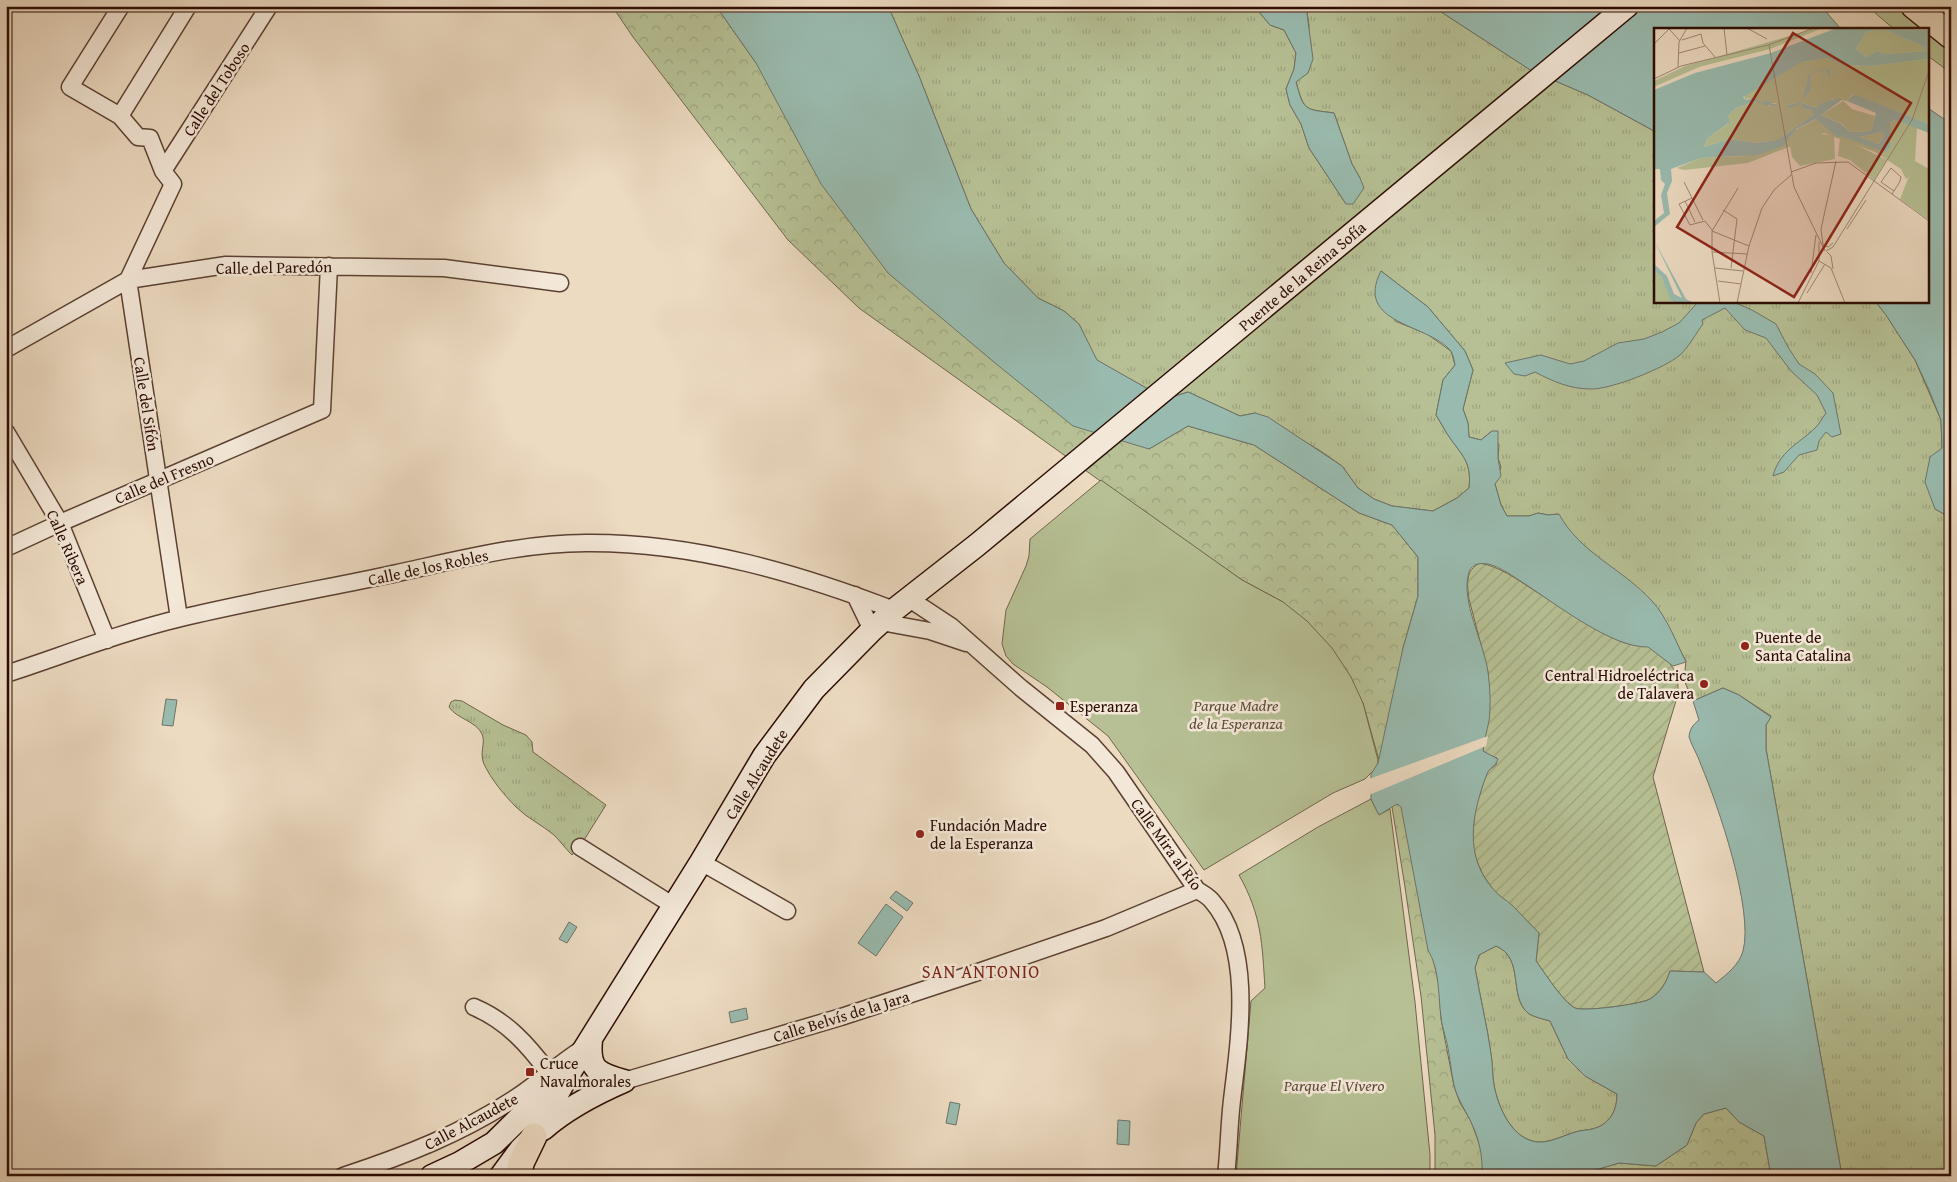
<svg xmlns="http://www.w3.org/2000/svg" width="1957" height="1182" font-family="'Gentium Book Plus',serif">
<defs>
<pattern id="grass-tufts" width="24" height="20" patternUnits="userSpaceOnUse" patternTransform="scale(1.25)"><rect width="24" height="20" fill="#b6c094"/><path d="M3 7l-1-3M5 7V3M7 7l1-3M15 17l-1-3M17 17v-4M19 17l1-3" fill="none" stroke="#9da47e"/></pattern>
<pattern id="forest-crowns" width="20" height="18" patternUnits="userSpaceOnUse" patternTransform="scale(1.25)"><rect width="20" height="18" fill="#b6c094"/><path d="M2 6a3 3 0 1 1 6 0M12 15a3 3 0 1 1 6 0" fill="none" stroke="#9da47e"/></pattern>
<pattern id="garden-furrows" width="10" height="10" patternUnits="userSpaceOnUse" patternTransform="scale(1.25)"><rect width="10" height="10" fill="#b6c094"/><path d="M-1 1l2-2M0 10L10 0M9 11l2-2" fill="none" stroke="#9da47e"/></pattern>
</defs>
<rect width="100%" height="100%" fill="#ecdac1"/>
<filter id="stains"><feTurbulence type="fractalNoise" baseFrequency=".004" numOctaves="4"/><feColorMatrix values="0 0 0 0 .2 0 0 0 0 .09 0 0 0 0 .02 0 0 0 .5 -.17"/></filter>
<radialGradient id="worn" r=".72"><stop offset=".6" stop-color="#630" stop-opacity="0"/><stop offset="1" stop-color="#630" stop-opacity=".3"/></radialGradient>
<path fill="url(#grass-tufts)" stroke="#70664b" d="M888,6H1254L1270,25L1284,30L1296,53L1294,69L1286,89L1290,105L1301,124L1309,148L1346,204L1360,178L1352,164L1334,113C1305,109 1304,112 1296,81L1308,73L1309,25L1306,6H1432L1532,71L1588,95L1656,132V301H1875L1886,315L1915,360L1941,420L1942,448L1935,509L1951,518V1176H1842L1766,749V725L1771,716L1739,695L1723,688L1693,701L1684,680L1686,661L1661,614L1652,601L1583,545L1572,535L1558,514L1548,515L1538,513L1529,516H1507L1501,505L1495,484L1501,467L1498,458L1499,445L1492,431L1481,440L1469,437L1468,423L1463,409L1473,370L1465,351L1428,307L1381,271L1395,321L1427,334L1451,351L1455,365L1443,380L1436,415C1440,421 1444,429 1448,435C1462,456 1472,461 1469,488L1457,498L1433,511L1392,506L1374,499L1358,488L1342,466L1319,450L1255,413L1240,416L1188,392L1169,398L1148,389L1096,360L1079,324L1064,311L1038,298L1004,263L971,209L919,76Z
M455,700L462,701L503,725L526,735L532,742L533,752L606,805L584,840L572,855C566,849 560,841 554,835C542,825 527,818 516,807C504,795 491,779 484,764C479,753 486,743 482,734C476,721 457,719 449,707L451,702Z
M1496,946C1525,958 1508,997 1528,1013C1533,1017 1544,1019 1550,1021L1568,1059L1585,1076L1617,1094C1617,1114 1607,1128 1586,1130C1570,1131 1554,1143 1538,1142C1512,1140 1498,1107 1494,1085C1492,1075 1493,1064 1491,1054C1487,1025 1480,997 1475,968L1479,955Z"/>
<path fill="url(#forest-crowns)" stroke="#70664b" d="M612,6H716L756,63L1149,449L1188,426L1254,445L1359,513L1392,525L1418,557V596L1403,648L1396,699L1433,958L1439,985L1441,1019L1454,1086L1460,1103L1471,1121L1479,1143L1483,1158L1482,1176H1435V1135L1421,996L1405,887L1392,807L1363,703L1283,602L1242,580L1131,503L859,308L788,240L633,37Z
M1726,1108L1739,1122L1764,1136L1771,1176H1583L1592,1171L1619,1163L1656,1166L1687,1145L1696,1123L1704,1114Z"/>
<path fill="#b6c094" stroke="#70664b" d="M1867,6H1899L1927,29H1894Z
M1928,30L1951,48V73L1928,56Z
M1101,480L1242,580L1283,602L1307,621L1332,648L1351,677L1363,703L1378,760L1377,767L1365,779L1333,793L1204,870L1108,736L1047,687L1013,664L1006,656L1002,644L1006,610L1026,566L1029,556L1030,539Z
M1371,799L1379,815L1390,809L1415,1002L1430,1155V1176H1236L1251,1001L1265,988C1262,943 1262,916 1239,875L1318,827Z"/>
<path fill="url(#garden-furrows)" stroke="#70664b" d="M1480,563C1500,567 1515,578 1532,589C1554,603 1575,617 1598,630C1614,639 1629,647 1648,646C1669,663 1679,665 1678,694L1653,777L1704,972L1670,971C1666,983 1661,992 1650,999C1642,1004 1584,1012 1575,1008C1564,1003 1544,972 1536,961L1539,933L1513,907L1494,891L1483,875L1476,859L1472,843L1475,810L1487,771L1496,765L1497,758L1489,755L1483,751L1489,692L1488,672L1469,599C1467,584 1465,570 1480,563Z"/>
<path fill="#99bbaf" stroke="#6d756a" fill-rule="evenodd" d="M716,6H888L919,76L971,209L1004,263L1038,298L1064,311L1079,324L1097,360L1148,389L1169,398L1188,392L1240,416L1255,413L1268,417L1342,466L1358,488L1374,499L1392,506L1433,511L1457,498L1469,488C1472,461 1462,456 1448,435C1444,429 1440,421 1436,415L1443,380L1455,365C1454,360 1453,353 1450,350C1426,323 1354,324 1381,271L1428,307L1465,351L1473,370L1463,409L1468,423L1469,437L1481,440L1492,431H1498V458L1501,476L1495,484L1501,505L1507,516H1529L1538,513L1548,515L1559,514C1580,553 1623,569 1652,601C1667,617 1676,642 1686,662L1673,666L1648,647C1612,648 1556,604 1525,584C1514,577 1501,567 1488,564C1481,563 1472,563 1469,572C1460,601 1484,642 1488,672C1490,687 1491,706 1489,721C1487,731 1484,740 1483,751L1498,759C1496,766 1489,768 1487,774C1472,813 1463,856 1494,890C1499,896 1506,900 1512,905C1521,914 1530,924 1539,933L1536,961C1544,972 1564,1003 1575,1008C1584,1012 1642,1004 1650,999C1661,992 1666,983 1670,971L1704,972L1716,983C1727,974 1739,965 1743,951C1754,910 1718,805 1701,765C1698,755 1692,747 1689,737C1690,728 1693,725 1699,720L1693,701L1723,688L1739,695L1771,717L1766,725V749L1842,1176H1771L1764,1136L1739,1122L1726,1108L1704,1114L1696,1123L1687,1145L1656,1166L1619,1163L1592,1171L1583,1176H1482C1483,1156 1479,1138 1470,1120C1464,1108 1457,1098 1454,1085C1451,1072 1450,1057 1447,1043C1445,1035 1442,1026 1441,1017C1438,995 1440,970 1428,950L1401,807L1397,804L1379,815L1371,799V774L1378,763L1403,648L1418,596V557L1392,525L1359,513L1254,445L1188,426L1149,449L1073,426L995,363L888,273L821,184L756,63ZM1496,946C1525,958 1508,996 1528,1013C1533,1017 1544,1019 1550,1021L1568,1059L1585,1076L1617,1094C1617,1114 1607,1128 1586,1130C1570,1131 1554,1143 1538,1142C1512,1140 1498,1107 1494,1085C1492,1075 1493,1064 1491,1054C1487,1025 1480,997 1475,968L1479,955Z
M1254,6H1306L1313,59L1308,73L1296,82C1304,112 1305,109 1334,113L1352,164L1360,178L1364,188L1353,204H1346L1309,148L1301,124L1290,105L1286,89L1294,69L1296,53L1284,30L1270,25Z
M1432,6H1821L1841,29H1656V132L1588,95L1532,71Z
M1928,108L1951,124V518L1935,509L1925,482L1930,457L1942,448L1941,420L1929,390L1915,360L1886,315L1875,301H1928Z
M1699,301H1731L1752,310L1776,324L1788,347L1799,364L1815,374L1833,393L1841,434L1832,437L1826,432L1819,441L1817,450L1799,455L1784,472L1773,476C1779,452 1798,444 1814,429C1819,425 1822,418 1826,413L1817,395L1791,371L1766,338L1745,330L1725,308L1702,320L1703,324C1696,333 1689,347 1680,355C1665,368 1610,390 1590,389C1570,389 1552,381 1535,372L1525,376L1514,374L1505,363L1541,355L1570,364L1584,361L1618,343L1644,339L1662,332L1679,323Z
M166,699L177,700L173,726L162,725Z
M896,891L913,903L907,911L890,898Z
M886,904L903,917L876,956L858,943Z
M569,922L577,927L567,943L559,939Z
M746,1008L748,1019L731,1023L729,1012Z
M950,1102L960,1104L956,1125L946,1123Z
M1118,1120L1130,1121L1129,1145L1117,1144Z"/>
<path fill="#ecdac1" d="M1488,736L1486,746L1369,795V779Z"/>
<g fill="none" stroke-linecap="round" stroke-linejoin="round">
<defs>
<path id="street" d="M121,6L70,87L120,116L138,137L150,138L163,171L173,184L128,280
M120,116L188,6
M163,171L269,6
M128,280L179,618
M6,349L128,280L226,265L444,268L560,283
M6,432L60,523L107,640
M6,548L60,523L322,410L329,266
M855,595L872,630
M908,598L952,627L1021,688L1092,745L1116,772L1197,890C1202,893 1208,896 1212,901C1254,949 1239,1041 1232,1100C1229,1125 1229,1150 1226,1176
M881,622L930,631L966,643
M6,674C64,655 122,632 181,618C248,602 316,590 383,576C451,562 521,542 591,543C695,543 798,573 894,610
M580,847L674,906
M701,862L787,911
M474,1007C507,1021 528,1045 549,1073
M624,1081L841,1017L981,971L1106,928L1197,890
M343,1176C404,1156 463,1133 517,1097C539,1082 559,1064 582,1049"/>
<path id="secondary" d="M591,1040C588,1070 598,1074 624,1081
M543,1129C567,1108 594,1094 624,1081
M432,1176L460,1163L494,1143L550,1088L556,1085
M501,1176L521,1149L534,1136L565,1080L701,862L764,756L814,689L872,630L894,610L977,545L1627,6"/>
<path id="primary" d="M1914,6L1951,36
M519,1176L521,1163L534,1136"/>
</defs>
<use href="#street" stroke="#5b4032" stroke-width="19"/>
<use href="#secondary" stroke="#2b0c02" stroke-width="25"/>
<use href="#primary" stroke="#2b0c02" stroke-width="28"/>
<use href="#street" stroke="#f3e7d7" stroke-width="16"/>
<use href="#secondary" stroke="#f3e7d7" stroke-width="22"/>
<use href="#primary" stroke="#ecdac1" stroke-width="25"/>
</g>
<g fill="#8f2418" stroke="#f3e7d7" stroke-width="2">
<circle cx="1745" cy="646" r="5"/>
<circle cx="1704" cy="684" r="5"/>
<rect x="1055" y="701" width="10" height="10" rx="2.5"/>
<circle cx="920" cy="834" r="5"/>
<rect x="525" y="1067" width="10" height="10" rx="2.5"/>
</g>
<g text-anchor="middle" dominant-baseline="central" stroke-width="5" stroke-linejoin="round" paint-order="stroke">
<g font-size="16" fill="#2b0c02" stroke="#f3e7d7">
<text transform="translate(216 89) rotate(-57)">Calle del Toboso</text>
<text transform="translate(274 267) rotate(-1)">Calle del Paredón</text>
<text transform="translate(1302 276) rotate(-40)">Puente de la Reina Sofía</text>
<text transform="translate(147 404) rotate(81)">Calle del Sifón</text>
<text transform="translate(164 478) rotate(-23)">Calle del Fresno</text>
<text transform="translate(68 547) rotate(66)">Calle Ribera</text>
<text transform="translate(428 567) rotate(-12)">Calle de los Robles</text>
<text transform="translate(756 774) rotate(-58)">Calle Alcaudete</text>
<text transform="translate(1167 844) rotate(54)">Calle Mira al Río</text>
<text transform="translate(841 1016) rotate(-17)">Calle Belvís de la Jara</text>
<text transform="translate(471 1121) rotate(-28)">Calle Alcaudete</text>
</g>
<g font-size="16" fill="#2b0c02" stroke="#f3e7d7" text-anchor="start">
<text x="1755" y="637">Puente de<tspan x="1755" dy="18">Santa Catalina</tspan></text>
<text x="1694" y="675" text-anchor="end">Central Hidroeléctrica<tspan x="1694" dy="18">de Talavera</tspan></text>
<text x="1070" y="706">Esperanza</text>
<text x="930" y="825">Fundación Madre<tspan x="930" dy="18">de la Esperanza</tspan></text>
<text x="540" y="1063">Cruce<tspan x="540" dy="18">Navalmorales</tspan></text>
</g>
<g font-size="16" font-style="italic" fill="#5c4b35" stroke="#f3e7d7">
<text x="1236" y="705">Parque Madre<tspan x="1236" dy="18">de la Esperanza</tspan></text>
<text x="1334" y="1085">Parque El Vivero</text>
</g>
<g font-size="18" letter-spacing="1" fill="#7a1f14" stroke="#f3e7d7">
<text x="981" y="971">SAN ANTONIO</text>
</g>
</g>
<g transform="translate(1654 28)">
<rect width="275" height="275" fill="#ecdac1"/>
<path d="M229,1L266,17L273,23L232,26L223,23L212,29L202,21L212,4ZM173,30L189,37L215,38L275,31V96L199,66L193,73L181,71L167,75L164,80L145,74L132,78L146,76L150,81L159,82V87L124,112L101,115L76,111L50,119L53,111L74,96V88L82,80L102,73L116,78L123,75L110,76L94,70L91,72L90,67L148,34ZM228,104L230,108L225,116L206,109ZM0,242L8,250L20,275H0Z" fill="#b6c094"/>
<path d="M163,91L175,102L226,121L235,118L236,94L241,92L263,100L261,133L256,148L252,151L247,141L221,124L170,105L94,135L30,142L23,140L47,130L90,128Z" fill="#b6c094"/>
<path d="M163,0H169L116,21L45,39L0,59V53L31,38ZM162,106L180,107L181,131L146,138L138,129L136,118ZM186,109L233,132L220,152L196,132L184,128ZM261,133L275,141V192L246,171Z" fill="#b6c094"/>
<path d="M189,73L198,81L221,88L217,103L196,104L188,96L167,87Z" fill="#b6c094"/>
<path d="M183,0L275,2V31L215,38L189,37L173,30L148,34L89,69L91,72L100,70L108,75L114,73L123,78L110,77L102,73L82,80L74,88L76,94L53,111L50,119L76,111L102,115L124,112L159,87V82L150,81L146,76L135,80L132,78L145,74L163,80L167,75L181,71H189L167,87L187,96L196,104L217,103L222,85L193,73L200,66L275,96V105L241,92L236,94V120L231,124L186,108L184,110L162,91L142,101L129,118L103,127L47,130L17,141L18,153L13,165L16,186L0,199V193L10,185L7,167L11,156L7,152L6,141H0V62L41,45L117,25ZM229,1L266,17L273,23L232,26L223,23L212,29L202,21L212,4ZM228,104L230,108L225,116L206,109ZM171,41L176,42V51L172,42L156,46L157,61L149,71L155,46ZM0,212L32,271L40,275H20L16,270L8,250L0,242V236L13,248L20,266L28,270Z" fill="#99bbaf" fill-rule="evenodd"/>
<path fill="none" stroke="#9f8875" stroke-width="1" d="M70,0L73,27M93,0L113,11M15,1L26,13M28,12L47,6L49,15L61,29M0,16L16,0M115,17L140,159L171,223M25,25L51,18M24,39L25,14L33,0M0,51L27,38L114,17L160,0M137,144L162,135L194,134L275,193M30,154L49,192M238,166L240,163L245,155L246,153L247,149L237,140L227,154L240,163M38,170L25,176L36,197L51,193L58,202M31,173L41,194M69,182L83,191L77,240M167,201L182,133M167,201L169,217L174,219L179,215M193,201L212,172M58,203L95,218M165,214V233L177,240L191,275M172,223L179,219L258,92L275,43M58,224L93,226M173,224L177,228L179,241M61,240L89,243M157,245L162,207M64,253L87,256M153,265L171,236M66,275L58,224V203L84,160M83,275L95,218L108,180L120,162L137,147M144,275L165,233"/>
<path fill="#8f2418" fill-opacity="0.15" stroke="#8f2418" stroke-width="2.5" d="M139,5L257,75L140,269L23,199Z"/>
<rect width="275" height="275" fill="none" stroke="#2b0c02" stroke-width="2.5"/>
</g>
<rect width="1957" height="1182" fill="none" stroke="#ecdac1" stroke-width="25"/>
<rect x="8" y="8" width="1942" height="1167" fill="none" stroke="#2b0c02" stroke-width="2.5"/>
<rect x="12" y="12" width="1932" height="1157" fill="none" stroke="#2b0c02"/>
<rect width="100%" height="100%" filter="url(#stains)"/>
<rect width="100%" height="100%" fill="url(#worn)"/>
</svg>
